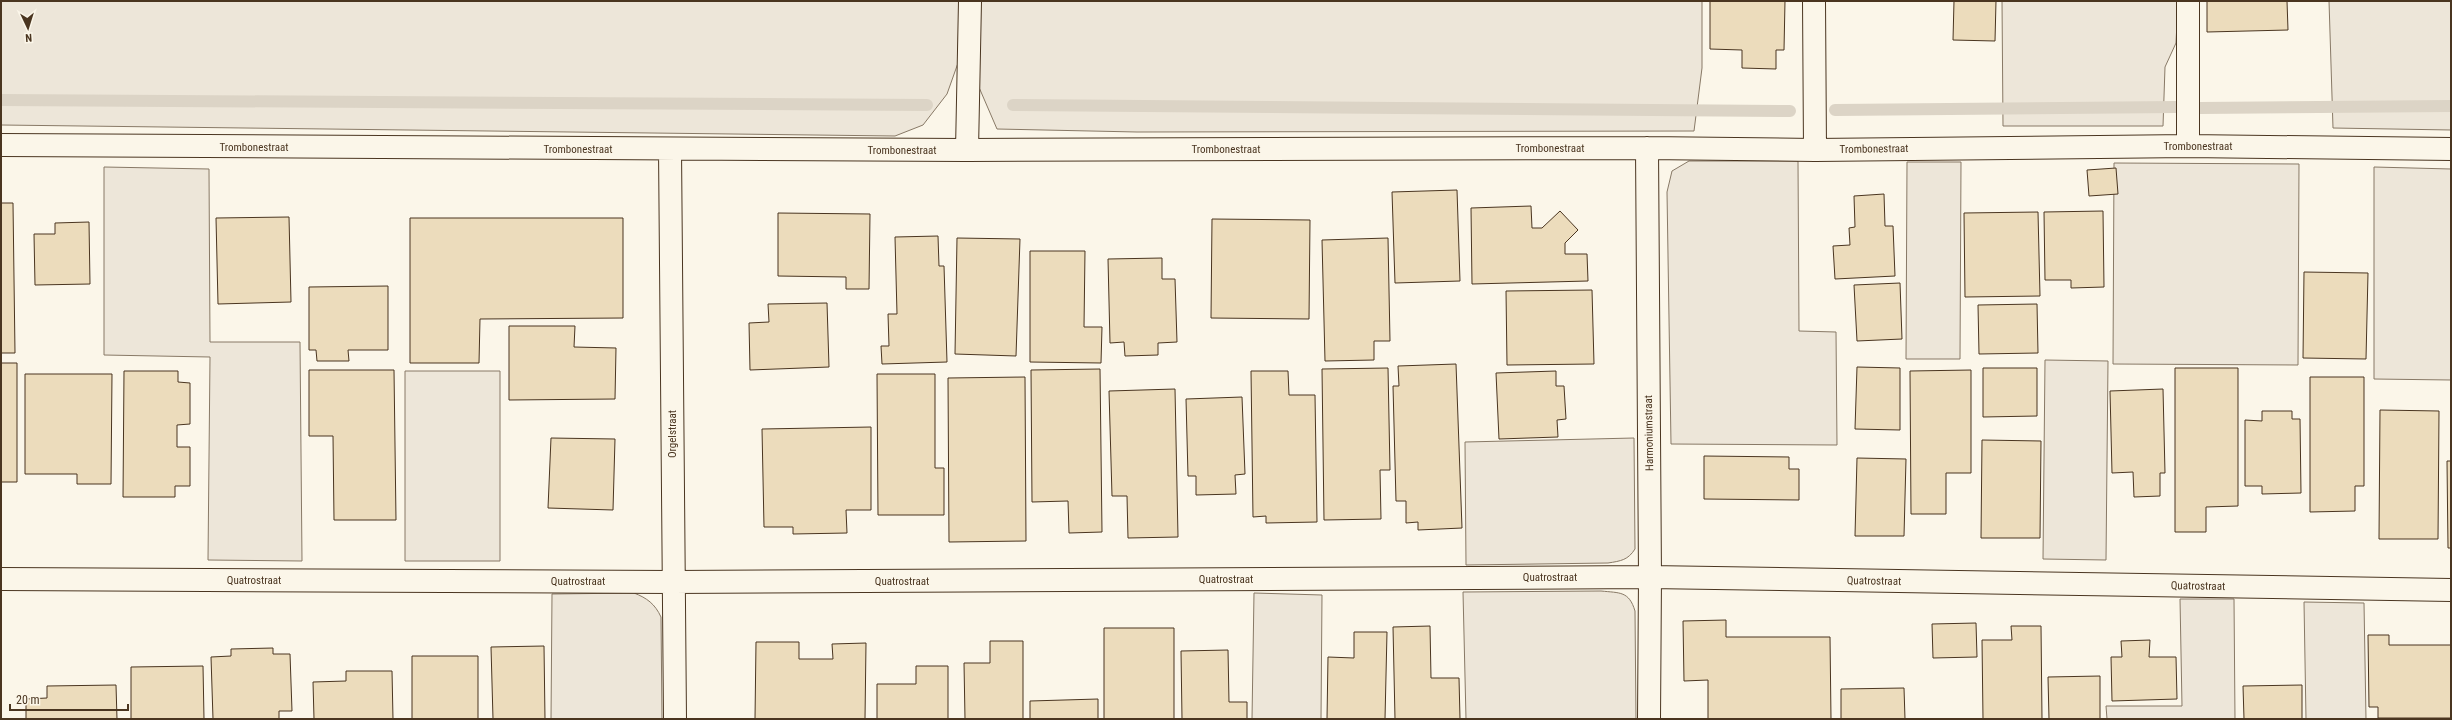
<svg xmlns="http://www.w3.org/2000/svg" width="2452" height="720" font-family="'Roboto Condensed',sans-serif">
<rect width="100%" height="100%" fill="#fbf6e9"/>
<path fill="#ede6d9" stroke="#887966" d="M1,1H959L958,63L947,94L923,125L895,136L1,125Z
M979,1H1702V68L1694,131L1137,132L997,129L978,85Z
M2002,1H2178L2176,43L2165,67L2163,126H2003Z
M2329,1H2451V130L2333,128Z
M1689,161H1798L1799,331L1836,332L1837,445L1671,444L1667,192L1672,171Z
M1907,162H1961L1960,359H1906Z
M2114,163L2299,164L2298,365L2113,364Z
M104,167L209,169L210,342H300L302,561L208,560L210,357L104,355Z
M2374,167L2451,169V380L2374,379Z
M2045,360L2108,361L2106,560L2043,559Z
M405,371H500V561H405Z
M1634,438L1635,549C1628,560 1621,561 1608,563L1466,565L1465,442Z
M1601,591C1620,593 1629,591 1635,611L1636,719H1466L1463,592Z
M634,593C647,598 655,604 661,617L662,719H551L552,594Z
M1254,593L1322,595L1321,719H1252Z
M2180,599H2234L2235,719H2107L2106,706H2182Z
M2304,602L2364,603L2366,719H2306Z"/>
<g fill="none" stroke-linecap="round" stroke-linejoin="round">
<path stroke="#dcd4c6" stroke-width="12" d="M1,100L927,105
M1013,105L1790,111
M2200,108L2451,106
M1835,110L2176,107"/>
</g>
<path fill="#ecdcbc" stroke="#4a3520" d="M1710,1H1785L1784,50H1776V69L1742,68V50L1710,49Z
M1954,1H1996L1995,41L1953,40Z
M2207,1H2287L2288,30L2207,32Z
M2116,168L2118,194L2089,196L2087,170Z
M1457,190L1460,281L1395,283L1392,192Z
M1884,194L1885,226H1893L1895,276L1835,279L1833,246L1850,245L1849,228L1855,227L1854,196Z
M1,203H13L15,353H1Z
M1531,206L1532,228H1542L1560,211L1578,230L1565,243V254H1587L1588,281L1472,284L1471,208Z
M2103,211L2104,287L2071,288V280H2045L2044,212Z
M2038,212L2040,296L1965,297L1964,213Z
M778,213L870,214L869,289H846V277L778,276Z
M289,217L291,302L218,304L216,218Z
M410,218H623V318L480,319L479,363H410Z
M1212,219L1310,220L1309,319L1211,318Z
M89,222L90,284L35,285L34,234H55V223Z
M938,236L939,266H944L947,362L882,364L881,346H889L888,314H897L895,237Z
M957,238L1020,239L1016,356L955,354Z
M1388,238L1390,341H1374V360L1325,361L1322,240Z
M1030,251H1085L1084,327H1102L1101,363L1030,362Z
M1162,258V279H1175L1177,342L1158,343V355L1125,356L1124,342L1110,343L1108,259Z
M2304,272L2368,273L2366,359L2303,358Z
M1900,283L1902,339L1857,341L1854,285Z
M388,286V350H348L349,361H317L316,350H309V287Z
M1592,290L1594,364L1507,365L1506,291Z
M827,303L829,367L750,370L749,323L769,322L768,304Z
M2037,304L2038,353L1979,354L1978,305Z
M509,326H575L574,347L616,348L615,399L509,400Z
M1,363H17V482H1Z
M1456,364L1462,528L1418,530V522L1406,523V501H1396L1393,386H1399L1398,366Z
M1857,367L1900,368V430L1855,429Z
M1388,368L1390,470H1380L1381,519L1324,520L1322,369Z
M1983,368H2037V416L1983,417Z
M2175,368H2238V506L2206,507V532H2175Z
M1100,369L1102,532L1069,533L1068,501L1032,502L1031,370Z
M309,370H394L396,520H334L333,436H309Z
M1971,370V473H1946V514H1911L1910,371Z
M124,371H178V382L190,383V424L177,425V447H190V486H175V497H123Z
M1251,371H1288L1289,395H1315L1317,522L1266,523V516L1253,517Z
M1556,371V386H1564L1566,419L1557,420L1558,437L1499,439L1496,373Z
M25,374H112L111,484H77V474H25Z
M877,374H935V468H944V515H878Z
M1025,377L1026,541L949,542L948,378Z
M2310,377H2364V486H2355V511L2310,512Z
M1175,389L1178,537L1128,538L1127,496H1112L1109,391Z
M2163,389L2165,473H2160V496L2134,497L2133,472L2112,473L2110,391Z
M1242,397L1245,474L1235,475L1236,494L1196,495V476H1188L1186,399Z
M2380,410L2439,411L2438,539H2379Z
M2262,411H2292V419H2300L2301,493L2262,494V486H2245V420L2262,421Z
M871,427V510H846L847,533L793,534V527H764L762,429Z
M551,438L615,439L613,510L548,508Z
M1982,440L2041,441L2040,538H1981Z
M1704,456L1789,457V469H1799V500L1704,499Z
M1857,458L1906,459L1904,536H1855Z
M2447,461H2451V548H2448Z
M1726,620V637H1830L1831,719H1708V680L1684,681L1683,621Z
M1976,623L1977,657L1933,658L1932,624Z
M1430,626L1431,678H1459L1460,719H1395L1393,627Z
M2011,626H2041L2042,719H1983L1982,640H2012Z
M1104,628H1174V719H1104Z
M1354,632H1387L1385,719H1327L1328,657L1354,658Z
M2368,635H2389V645H2451V718H2378V707H2369Z
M2150,640L2149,657H2176L2177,699L2112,701L2111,657H2122L2121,641Z
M990,641H1023V719H965L964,663H990Z
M756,642H799V659H833L832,644L866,643L865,719H755Z
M544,646L545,719H493L491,647Z
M273,648V654H290L292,711H279V719H213L211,657L231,656V649Z
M1228,650L1229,702H1247V719H1182L1181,651Z
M412,656H478V719H412Z
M203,666L204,719H131V667Z
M916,666H948V719H877V684H916Z
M346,671H392L393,719H314L313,682L346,681Z
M2100,676V719H2049L2048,677Z
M116,685L117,719H26V699L47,698V686Z
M2302,685V719H2244L2243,686Z
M1904,688L1905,719H1841V689Z
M1098,699V719H1030V701Z"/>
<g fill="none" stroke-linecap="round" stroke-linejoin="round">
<defs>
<path id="minor" d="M1814,1L1815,150
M2188,1V146
M1,145L967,150L1647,148L1815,150L2188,146L2451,149
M1647,148L1650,577L1649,719
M670,149L675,719
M967,150L970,1
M1,579L673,582L1650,577L2451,590"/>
</defs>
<use href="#minor" stroke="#4a3520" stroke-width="24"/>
<use href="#minor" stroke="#fbf6e9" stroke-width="22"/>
</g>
<g text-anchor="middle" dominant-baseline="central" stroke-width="3" stroke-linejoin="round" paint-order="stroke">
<g font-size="11" fill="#4a3520" stroke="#fbf6e9">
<text x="2198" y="146">Trombonestraat</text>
<text x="254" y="147">Trombonestraat</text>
<text x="1550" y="148">Trombonestraat</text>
<text x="578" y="149">Trombonestraat</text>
<text x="1226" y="149">Trombonestraat</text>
<text transform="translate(1874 149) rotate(-1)">Trombonestraat</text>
<text x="902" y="150">Trombonestraat</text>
<text transform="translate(1649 433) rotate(-91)">Harmoniumstraat</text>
<text transform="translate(672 434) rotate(-90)">Orgelstraat</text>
<text x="1550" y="577">Quatrostraat</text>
<text x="1226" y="579">Quatrostraat</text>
<text x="254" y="580">Quatrostraat</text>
<text x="578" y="581">Quatrostraat</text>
<text x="902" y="581">Quatrostraat</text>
<text transform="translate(1874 581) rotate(1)">Quatrostraat</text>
<text transform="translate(2198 586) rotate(1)">Quatrostraat</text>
</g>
</g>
<rect width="2452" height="720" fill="none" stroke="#4a3520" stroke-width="4"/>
<g transform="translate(28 28) rotate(176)" stroke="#fbf6e9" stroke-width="3" paint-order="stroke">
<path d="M0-3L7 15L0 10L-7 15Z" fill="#4a3520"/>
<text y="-6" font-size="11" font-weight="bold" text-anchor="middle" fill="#4a3520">N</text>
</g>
<path d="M10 704v6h118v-6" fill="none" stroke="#4a3520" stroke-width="2"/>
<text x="16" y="704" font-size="12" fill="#4a3520" stroke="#fbf6e9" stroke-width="3" paint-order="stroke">20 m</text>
</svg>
